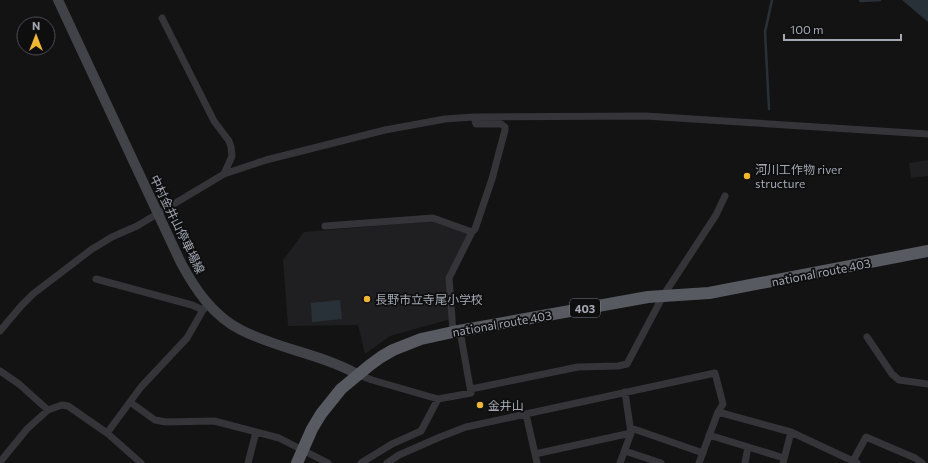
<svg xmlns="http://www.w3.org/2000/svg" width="928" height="463" font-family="Commissioner,'Noto Sans JP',sans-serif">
<rect width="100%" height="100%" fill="#131314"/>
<path fill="#1f1f21" d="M928,160V176L911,178L909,163Z
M433,221L466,233L469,238L446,279L451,319L390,336L365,354L358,325L288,326L283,260L304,232Z"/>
<path fill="#293138" d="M902,0H928V22Z
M340,300L342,319L312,322L311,303Z"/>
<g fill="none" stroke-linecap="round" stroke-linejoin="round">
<path stroke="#293138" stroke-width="2.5" d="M860,0L861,1L880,0
M769,109L765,32L772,0"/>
<path stroke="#343439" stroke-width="7" d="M162,18L214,121L229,141L231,147L232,156L224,174
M325,226L433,218L472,232L449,278L453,332
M472,232L475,229L492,179L505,130V127L501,124H476L474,117
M96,279L192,305L203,310
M0,331L21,306L33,294L92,249L112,237L137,226L224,174L266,160L385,130L445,119L474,117L645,116L928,134
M867,337L892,374L899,380L928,384
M0,371L19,384L48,410L62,405L68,406L107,433L141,463
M357,374L372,380L438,399L471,393L460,331
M471,389L578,367L618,366L627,364L663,296L716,215L725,196
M130,402L155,420L166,422L214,421L279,438L328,463
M718,412L791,432
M526,414L537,463
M631,428L703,453
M107,433L141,387L187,338L203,310L209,304
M709,435L784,458
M625,451L661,463
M535,454L631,433
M853,461L866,437L915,458L922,463
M0,462L27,429L48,410
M248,463L256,432
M361,463L392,444L421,431L438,399
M387,463L399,455L440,437L466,427L715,373L723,404L718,412L699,463
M620,463L631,433L625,392
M745,463L748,447
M783,463L791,432L857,463"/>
<path stroke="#424349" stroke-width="10" d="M58,0L181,263C195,289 213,316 241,330C278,349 321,354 357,374"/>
<path stroke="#585a61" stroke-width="12" d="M297,463L312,429L321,414L341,389L370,365L381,357L393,350L421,339L453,332L648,297L709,293L928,251"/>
</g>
<g fill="#f2b72d" stroke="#0e0e0f" stroke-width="1.5">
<circle cx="747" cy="176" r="4"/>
<circle cx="367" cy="299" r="4"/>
<circle cx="480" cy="405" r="4"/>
</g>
<g text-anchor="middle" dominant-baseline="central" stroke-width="3.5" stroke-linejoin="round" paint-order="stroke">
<rect fill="#0e0e0f" stroke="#777a83" stroke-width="1" x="570" y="299" width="30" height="18" rx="3"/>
<g font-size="11" font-weight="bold" fill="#a4a9b5">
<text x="585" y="308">403</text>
</g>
<g font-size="12" fill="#a4a9b5" stroke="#0e0e0f" text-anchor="start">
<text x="755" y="169">河川工作物 river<tspan x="755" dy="14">structure</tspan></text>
<text x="375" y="299">長野市立寺尾小学校</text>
<text x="488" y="405">金井山</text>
</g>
<g font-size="12" fill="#a4a9b5" stroke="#0e0e0f">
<text transform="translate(178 224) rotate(64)">中村金井山停車場線</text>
<text transform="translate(821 272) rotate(-11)">national route 403</text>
<text transform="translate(502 323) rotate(-10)">national route 403</text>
</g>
</g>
<g transform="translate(36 36)"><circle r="19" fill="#0e0e0f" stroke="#4a4c51"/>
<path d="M0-3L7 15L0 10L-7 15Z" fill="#f2b72d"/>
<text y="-6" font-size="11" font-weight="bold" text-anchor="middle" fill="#a4a9b5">N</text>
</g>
<path d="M784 34v6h117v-6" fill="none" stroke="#a4a9b5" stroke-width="2"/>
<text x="790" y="34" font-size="12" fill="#a4a9b5" stroke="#0e0e0f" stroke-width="3" paint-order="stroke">100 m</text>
</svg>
